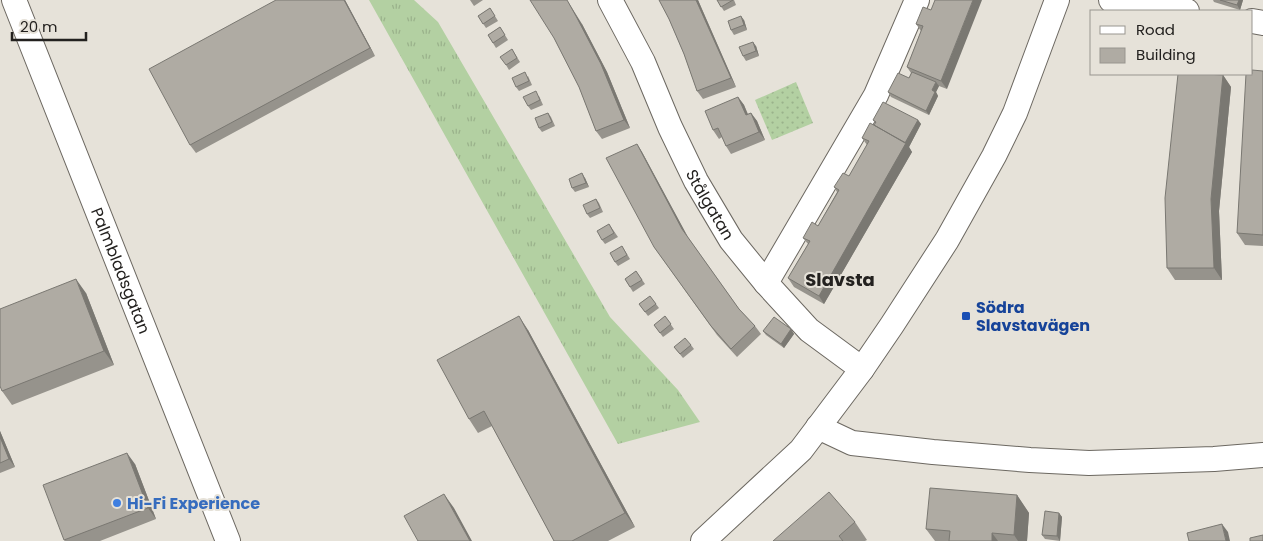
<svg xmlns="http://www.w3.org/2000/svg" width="1263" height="541" font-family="Poppins,sans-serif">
<defs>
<pattern id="grass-tufts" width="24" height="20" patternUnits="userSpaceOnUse" patternTransform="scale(1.25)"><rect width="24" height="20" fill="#b3d0a2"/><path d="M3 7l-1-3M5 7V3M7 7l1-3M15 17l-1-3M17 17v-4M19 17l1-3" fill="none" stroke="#9ab28b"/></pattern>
<pattern id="park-dots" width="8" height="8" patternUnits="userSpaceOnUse" patternTransform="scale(1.25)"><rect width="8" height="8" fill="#b3d0a2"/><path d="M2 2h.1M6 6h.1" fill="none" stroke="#9ab28b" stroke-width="1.8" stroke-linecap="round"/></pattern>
</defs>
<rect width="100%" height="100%" fill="#e6e2d9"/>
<path fill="url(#grass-tufts)" d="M369,0H414L438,22L610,317L678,390L700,422L618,444Z"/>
<path fill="url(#park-dots)" d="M796,82L813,123L772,140L755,100Z"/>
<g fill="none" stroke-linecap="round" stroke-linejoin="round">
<defs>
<g id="minor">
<path id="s1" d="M14,0L228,541"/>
<path id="s2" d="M610,0L643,62L670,127L696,181L731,240L766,283L809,330L862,369"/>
<path d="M1111,0L1187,11"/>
<path d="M1252,21L1263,23"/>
<path d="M766,283L876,95L917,0"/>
<path d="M818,427L852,443L933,452L1030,460L1089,463L1214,459L1263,455"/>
<path d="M703,541L801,450L862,369L892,325L947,240L994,156L1015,113L1057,0"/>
</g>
</defs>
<use href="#minor" stroke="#6c6861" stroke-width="26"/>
<use href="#minor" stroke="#fff" stroke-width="24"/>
</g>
<path fill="#96938c" d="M276,0H345L375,56L196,153L190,145Z
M470,0H483L474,6Z
M659,0H698L736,87L703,99L697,91L684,54L669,19Z
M717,0H734L736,5L724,11Z
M1213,0H1243L1240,10L1214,2Z
M490,8L498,21L486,28L478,16Z
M931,10L947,89L939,86L936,92L938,96L929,115L891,97L888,92L909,78L911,73L907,67L921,31L916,24Z
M744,20L747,30L734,35L731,30Z
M582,24L607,72L630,128L602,139L596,131L579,87L554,38Z
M500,27L508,40L496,48L488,35Z
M756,46L759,56L746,61L743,56Z
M512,49L520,62L509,70L506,65Z
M1263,71V246L1245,245L1237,233Z
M1223,75L1231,87L1219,211L1222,280H1175L1167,268Z
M528,76L532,85L519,91L516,87Z
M539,96L543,105L531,110L528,106Z
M738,97L744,105L748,114L751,113L757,121L765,140L731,154L726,146L722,137L719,139L713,130Z
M548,113L551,117L555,126L542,132L539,128Z
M873,120H918L921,124L909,147L912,152L824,304L794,287L788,278L808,244L803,238L818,226L837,192L834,187L849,176L867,145L862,138L874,125L875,123Z
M637,144L642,152L687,236L739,309L755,326L761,334L737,357L717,335L654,247Z
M585,178L589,187L575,192L572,188Z
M596,199L599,203L603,212L590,218L587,214Z
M609,224L618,237L605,244L602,240Z
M622,246L630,259L618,266L615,262Z
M636,271L645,284L633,292L625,279Z
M86,293L114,365L12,405L2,391Z
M650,296L659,308L648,316L639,304Z
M665,316L674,329L663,337L654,325Z
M791,329L794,334L784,348L766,335L763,331Z
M528,330L635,527L608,541H554L492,426L478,433L469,419Z
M691,345L694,349L683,358L674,347Z
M0,431L15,467L0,473Z
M135,464L156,519L100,541H65L64,540Z
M1017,495L1029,513L1027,541H935L926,529Z
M1059,513L1062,517L1060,541L1045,539L1042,535Z
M855,522L867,540L865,541H773Z"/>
<path fill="#7a7872" d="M344,0H345L375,56L370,48Z
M567,0L582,24L607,72L630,128L624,120Z
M696,0H698L701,7L736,87L731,78Z
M973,0H982L947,89L941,81Z
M1239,0H1243L1240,10L1237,5Z
M741,16L744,20L747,30L744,25Z
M753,42L756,46L759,56L756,51Z
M1223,75L1231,87L1219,211L1222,280L1214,268L1211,199Z
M936,82L939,86L936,92L938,96L929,115L926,111L932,90Z
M738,97L744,105L751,123L746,115Z
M751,113L757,121L765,140L759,132Z
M918,120L921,124L909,147L912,152L824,304L819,296L904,145Z
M637,144L642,152L688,237L682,229Z
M582,173L585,178L589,187L586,183Z
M76,279L86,293L114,365L104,351Z
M519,316L528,330L635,527L625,513Z
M791,329L794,334L784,348L781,344Z
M0,431L15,467L9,459L0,437Z
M127,453L135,464L156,519L148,508Z
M444,494L454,508L472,541H470Z
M1017,495L1029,513L1027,541H1018L1014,535Z
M1059,513L1062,517L1060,541L1057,536Z
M1222,524L1228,532L1230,541H1226Z
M992,533L998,541H992Z"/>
<path fill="#afaba3" stroke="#7a7872" d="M276,0H344L370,48L190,145L149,69Z
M530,0H567L576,16L601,64L624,120L596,131L579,87L554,38Z
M659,0H696L731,78L697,91L684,54L669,19Z
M717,0H733L721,7Z
M935,0H973L941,81L907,67L923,26L916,24L923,7L931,10Z
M1220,0H1239L1237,5Z
M490,8L495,16L483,24L478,16Z
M741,16L744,25L731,30L728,21Z
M500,27L505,35L493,43L488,35Z
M753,42L756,51L743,56L739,47Z
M512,49L517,58L506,65L500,57Z
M1252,70L1263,71V235L1237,233L1246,74H1252Z
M525,72L529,81L516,87L512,78Z
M912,72L936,82L932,90L935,92L926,111L888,92L898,73L909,78Z
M1178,74H1204L1223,75L1211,199L1214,268H1167L1165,198Z
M536,91L540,100L528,106L523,97Z
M738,97L746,115L751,113L759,132L726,146L718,128L713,130L705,111Z
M883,102L918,120L905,143L874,125L876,122L873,120Z
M548,113L552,122L539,128L535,118Z
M870,123L906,143L819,296L788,278L810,241L803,238L812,222L818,226L839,190L834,187L843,173L849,176L869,141L862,138Z
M637,144L682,229L739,309L755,326L731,349L711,326L654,247L606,158Z
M582,173L586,183L572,188L569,179Z
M596,199L600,208L587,214L583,205Z
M609,224L614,233L602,240L597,231Z
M622,246L627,255L615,262L610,253Z
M636,271L642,280L630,287L625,279Z
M76,279L104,351L2,391L0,386V309Z
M650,296L656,304L645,312L639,304Z
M519,316L625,513L572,541H554L484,411L469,419L437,360Z
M665,316L671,324L660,333L654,325Z
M774,317L791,329L781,344L763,331Z
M685,338L691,345L680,354L674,347Z
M0,437L9,459L0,463Z
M127,453L148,508L64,540L43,485Z
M930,488L1017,495L1014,535L992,533V541H949L950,531L926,529Z
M829,492L855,522L839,536L843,541H773Z
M444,494L470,541H418L404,516Z
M1045,511L1059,513L1057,536L1042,535Z
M1222,524L1226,541H1189L1187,533Z
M1263,535V541H1250V538Z"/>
<rect fill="#1a4fb4" stroke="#e6e2d9" stroke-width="2" x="961" y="311" width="10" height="10" rx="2.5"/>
<circle fill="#3f7fe0" stroke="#e6e2d9" stroke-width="2" cx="117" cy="503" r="5"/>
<g text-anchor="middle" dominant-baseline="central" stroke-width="4" stroke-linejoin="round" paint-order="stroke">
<g font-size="16" fill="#23211f" stroke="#e6e2d9">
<text stroke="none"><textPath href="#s2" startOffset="228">Stålgatan</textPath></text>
<text stroke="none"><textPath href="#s1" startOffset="291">Palmbladsgatan</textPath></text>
</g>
<g font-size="16" font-weight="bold" fill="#164399" stroke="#e6e2d9" text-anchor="start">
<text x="976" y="307">Södra<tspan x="976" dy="18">Slavstavägen</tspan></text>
</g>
<g font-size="16" font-weight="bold" fill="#366cbe" stroke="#e6e2d9" text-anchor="start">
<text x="127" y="503">Hi-Fi Experience</text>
</g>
<g font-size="18" font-weight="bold" fill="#23211f" stroke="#e6e2d9">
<text x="840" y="279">Slavsta</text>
</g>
</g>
<rect x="1090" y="10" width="162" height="65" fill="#e6e2d9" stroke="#98958f"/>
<rect x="1100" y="26" width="25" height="8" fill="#ffffff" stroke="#98958f"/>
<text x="1136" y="35" font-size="15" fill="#23211f">Road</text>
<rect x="1100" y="48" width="25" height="15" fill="#afaba3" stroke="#98958f"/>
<text x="1136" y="60" font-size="15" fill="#23211f">Building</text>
<path d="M12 32v8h74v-8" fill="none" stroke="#23211f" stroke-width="2.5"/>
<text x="20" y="32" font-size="15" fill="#23211f" stroke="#e6e2d9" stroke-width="4" paint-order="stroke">20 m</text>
</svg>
